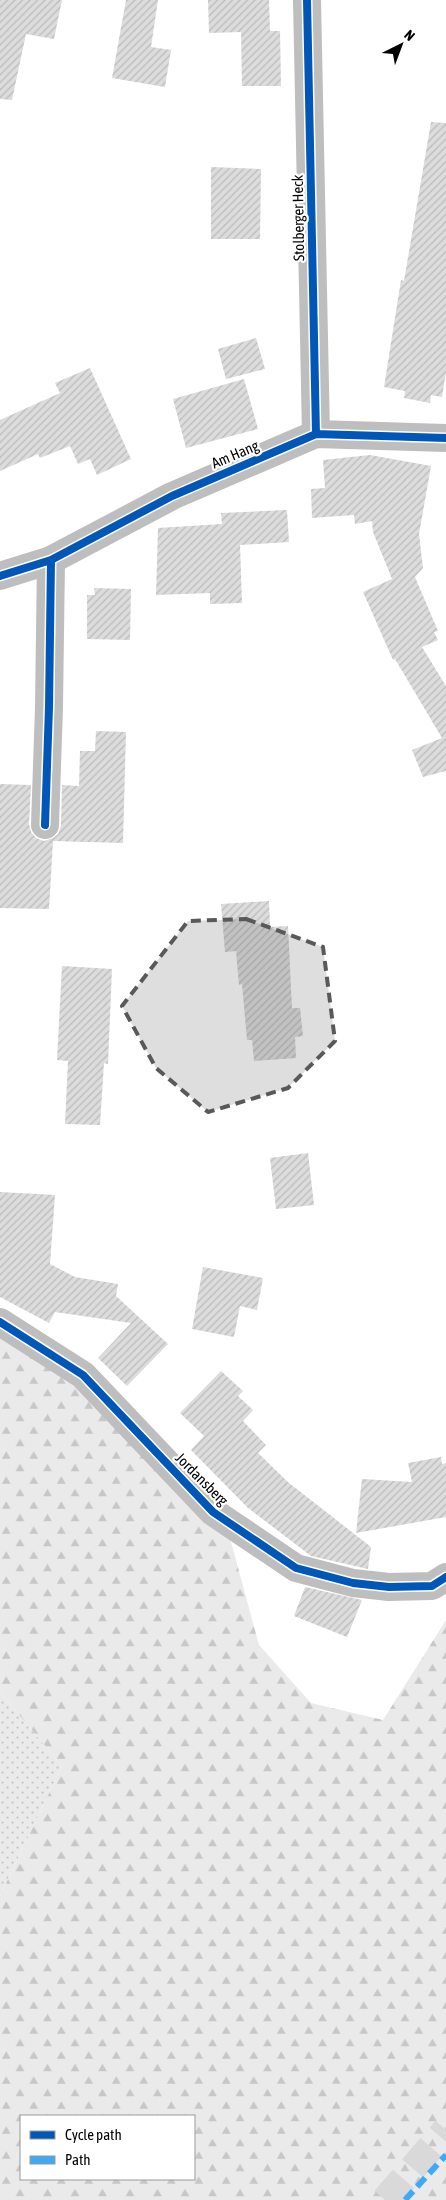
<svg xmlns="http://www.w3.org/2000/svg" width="446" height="2200" font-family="'Asap Condensed',sans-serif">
<defs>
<pattern id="grass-dots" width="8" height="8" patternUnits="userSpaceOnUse" patternTransform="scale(1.25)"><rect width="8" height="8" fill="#eaeaea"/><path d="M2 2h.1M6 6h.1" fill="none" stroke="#c7c7c7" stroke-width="1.8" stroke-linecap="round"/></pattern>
<pattern id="forest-firs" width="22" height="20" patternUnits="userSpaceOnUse" patternTransform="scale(1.25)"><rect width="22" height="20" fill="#eaeaea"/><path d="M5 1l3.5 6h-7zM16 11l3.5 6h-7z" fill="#c7c7c7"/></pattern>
<pattern id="building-hatch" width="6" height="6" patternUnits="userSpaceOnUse" patternTransform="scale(1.25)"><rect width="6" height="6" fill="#dcdcdc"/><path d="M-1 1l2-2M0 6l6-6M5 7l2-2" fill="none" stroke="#bbb"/></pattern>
</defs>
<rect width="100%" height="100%" fill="#fff"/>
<path fill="url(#grass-dots)" d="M0,1692L62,1766L0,1896Z"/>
<path fill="url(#forest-firs)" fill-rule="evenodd" d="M0,1333L76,1382L230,1538L259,1645L311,1703L383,1720L446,1620V2200H0V1896L62,1766L0,1692ZM21,2116H194V2179H21Z"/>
<path fill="url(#building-hatch)" d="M0,0H62L54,39L26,34L12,100L0,99Z
M126,0H158L151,47L171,50L165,87L112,78Z
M208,0H269L270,31H280L281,86H242L241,32L209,33Z
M431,122L446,123V372L442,397L431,395L430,403L404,398L405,391L384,387L401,280L404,281Z
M211,167L261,169L260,239H211Z
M256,338L265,369L226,379L218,349Z
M90,368L131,459L97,475L90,459L78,464L70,446L40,458L38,454L0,471V420L60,393L55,383Z
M244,379L258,429L186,448L173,399Z
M370,455L431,466L419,534L423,568L415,577L438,631L434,632L438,640L422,647L446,686V771L423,777L412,750L442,738L395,659L393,660L363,592L392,579L373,532L372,521L355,524L354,515L312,518L311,489L325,488L323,460Z
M287,510L289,542L240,545L242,603L210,604V593L156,595L158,528L222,524L221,513Z
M94,588L131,589L130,640L87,639V595H95Z
M96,731L126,732L123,843L53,841L49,909L0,908V784L31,785L29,824L31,832L36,838L44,841L53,838L58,834L61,826L62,785L79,786L80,751H95Z
M269,901L270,927L288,926L292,1008H300L303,1036L295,1037L296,1058L254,1061L252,1040H247L242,984L239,985L236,951L225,952L221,904Z
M62,966L112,969L108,1064L104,1063L100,1125L65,1124L68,1061L57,1060Z
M308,1153L314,1205L276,1209L270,1158Z
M0,1192L55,1195L50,1264L75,1277L118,1284L116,1296L168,1344L127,1386L98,1358L131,1323L55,1312L49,1323L0,1297Z
M203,1267L263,1278L257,1310L240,1306L234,1337L192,1329Z
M221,1371L243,1391L238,1396L253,1410L243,1421L266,1445L258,1453L289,1483L371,1547L368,1569L311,1556L248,1508L191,1450L204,1436L180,1413Z
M441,1457L442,1464L446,1463V1517L356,1533L362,1479L412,1482L408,1463Z
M305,1587L362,1600L347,1637L294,1616Z"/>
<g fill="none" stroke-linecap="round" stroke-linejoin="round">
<path stroke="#d9d9d9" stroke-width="28" stroke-dasharray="28 14" stroke-linecap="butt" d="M385,2200L446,2130"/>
<path stroke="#bebebe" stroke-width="28" d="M307,0L316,434
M0,576L51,560L172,496L316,434L446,438
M45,825L49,707L51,560
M0,1322L83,1375L213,1512L296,1568L353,1583L389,1587L432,1586L446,1577"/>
<path stroke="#3fa9f5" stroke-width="6" stroke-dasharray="12 6" stroke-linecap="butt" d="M405,2200L446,2155"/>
<defs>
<path id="cycleway" d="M307,0L316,434
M0,576L51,560L172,496L316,434L446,438
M45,825L49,707L51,560
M0,1322L83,1375L213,1512L296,1568L353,1583L389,1587L432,1586L446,1577"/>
</defs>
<use href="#cycleway" stroke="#fff" stroke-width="11"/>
<use href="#cycleway" stroke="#0057b8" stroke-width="8"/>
</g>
<path fill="#595959" fill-opacity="0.2" stroke="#595959" stroke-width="4" stroke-dasharray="10 6" stroke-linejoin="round" d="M246,919L323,947L335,1041L288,1088L208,1112L156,1068L122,1006L188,921Z"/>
<g text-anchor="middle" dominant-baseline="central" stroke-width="4.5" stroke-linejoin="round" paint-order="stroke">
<g font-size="15" fill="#000" stroke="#fff">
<text transform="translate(298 218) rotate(-91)">Stolberger Heck</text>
<text transform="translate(235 454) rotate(-23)">Am Hang</text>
<text transform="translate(202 1479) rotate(45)">Jordansberg</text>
</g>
</g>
<rect x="20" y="2115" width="175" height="65" fill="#ffffff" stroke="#999999"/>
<rect x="30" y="2131" width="25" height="8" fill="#0057b8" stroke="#999999"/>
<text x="65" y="2140" font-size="15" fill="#000000">Cycle path</text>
<rect x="30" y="2156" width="25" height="8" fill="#3fa9f5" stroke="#999999"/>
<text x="65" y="2165" font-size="15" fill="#000000">Path</text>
<g transform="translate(401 45) rotate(42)" stroke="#ffffff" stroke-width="4" paint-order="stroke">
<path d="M0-4L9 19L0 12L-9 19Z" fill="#000000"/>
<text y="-8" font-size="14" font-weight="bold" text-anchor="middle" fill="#000000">N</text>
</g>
</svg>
